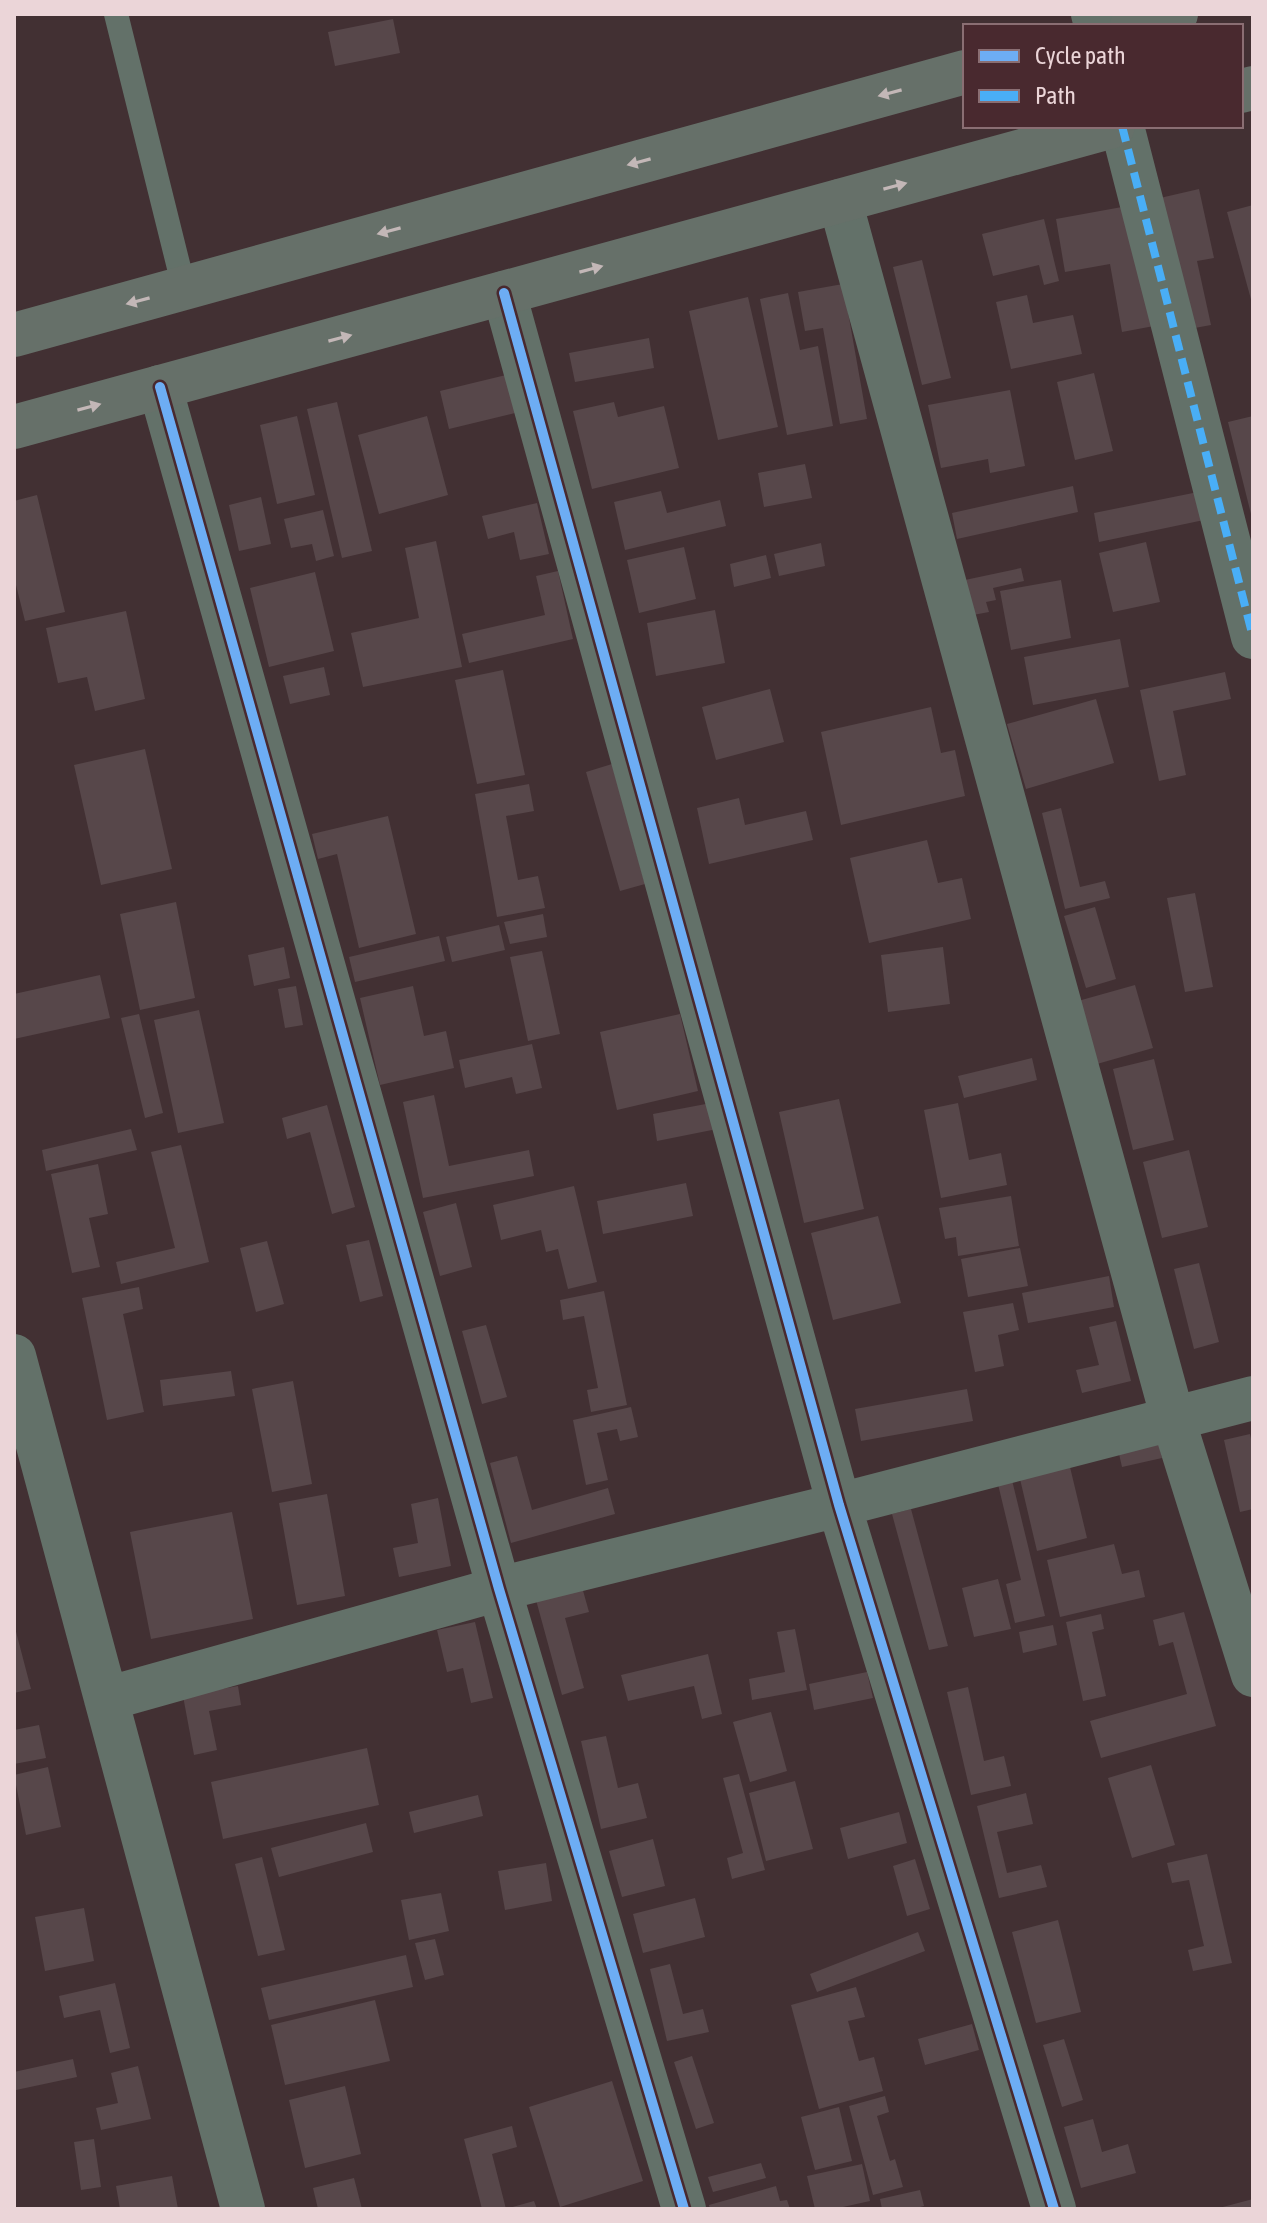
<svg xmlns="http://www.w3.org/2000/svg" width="1267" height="2223" font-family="'Asap Condensed',sans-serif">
<rect width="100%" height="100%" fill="#423033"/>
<path fill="#57474a" d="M393,19L400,53L335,66L328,32Z
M1199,189L1214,258L1197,261L1211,325L1189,329L1160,198Z
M1133,205L1154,326L1122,332L1110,264L1065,272L1056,219Z
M1253,205V303H1252L1227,212Z
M1044,219L1059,281L1044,285L1039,265L993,276L982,234Z
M922,260L951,378L922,385L893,267Z
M843,284L867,419L840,424L823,328L805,331L798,292Z
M788,293L800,350L818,346L833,426L787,435L760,299Z
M1027,295L1033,323L1073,315L1082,354L1011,369L996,302Z
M748,297L778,427L718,440L689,311Z
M649,338L654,368L575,382L569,353Z
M1094,373L1113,451L1075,460L1057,382Z
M506,375L515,413L449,429L440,391Z
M1010,390L1025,466L990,473L988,459L941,468L928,405Z
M337,402L372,551L342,558L307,409Z
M614,402L618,417L664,406L679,468L592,489L573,411Z
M297,416L315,495L277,504L260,425Z
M427,416L448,495L379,514L358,435Z
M1253,416V518H1252L1228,422Z
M805,464L812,498L764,507L758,473Z
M1073,486L1078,512L957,539L952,513Z
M661,491L667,513L720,500L726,526L625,550L614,502Z
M1198,492L1204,520L1099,542L1094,513Z
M37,495L65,612L25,621L14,577V501Z
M261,497L271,544L239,551L229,505Z
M537,503L549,554L520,560L514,532L488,539L482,516Z
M323,510L334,556L316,561L312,544L291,548L284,519Z
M436,541L462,667L363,687L351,633L419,618L405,548Z
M1146,542L1160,602L1113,612L1099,553Z
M821,543L825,566L779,576L774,554Z
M684,547L696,599L639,613L627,560Z
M766,555L771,578L734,587L730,564Z
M1021,568L1024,581L993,588L996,600L986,602L989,612L973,615L965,580Z
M558,571L573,639L469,663L462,634L545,615L536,576Z
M315,572L334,651L269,667L250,588Z
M1061,580L1071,638L1011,650L1000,591Z
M715,610L725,663L656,676L647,623Z
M126,611L145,699L95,711L87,677L58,683L46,628Z
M1120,639L1129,687L1033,705L1024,657Z
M324,667L330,695L290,704L283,676Z
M503,670L525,775L477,784L455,680Z
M1225,672L1231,699L1173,711L1186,775L1159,781L1140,690Z
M770,689L784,742L716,760L702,707Z
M1096,699L1114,763L1026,789L1007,724Z
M931,707L941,753L955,750L965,796L841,825L821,732Z
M145,749L172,869L101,885L74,765Z
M612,764L645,884L620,891L586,772Z
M529,784L534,811L506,816L518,880L538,876L545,908L497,917L475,794Z
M739,798L745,825L806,811L813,840L709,864L697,808Z
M1061,808L1080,887L1105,881L1110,898L1065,909L1042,813Z
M388,816L416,934L359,948L337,854L318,859L312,834Z
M927,840L938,883L962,878L971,919L869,943L850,858Z
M1195,893L1213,987L1185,992L1167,898Z
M176,902L195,998L140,1010L120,914Z
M1095,907L1116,979L1086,988L1064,916Z
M543,914L547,937L510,944L504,922Z
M499,925L505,950L452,962L446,937Z
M439,936L445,961L355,982L349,957Z
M284,947L290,978L254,986L248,955Z
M943,947L950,1004L888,1012L881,955Z
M542,951L560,1034L528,1041L510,957Z
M100,975L110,1018L14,1039V994Z
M1135,985L1153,1048L1097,1064L1078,1001Z
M296,986L303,1025L285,1028L278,989Z
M413,986L424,1036L446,1031L454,1068L380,1085L360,998Z
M199,1010L224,1123L178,1133L154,1020Z
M139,1014L163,1113L145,1118L121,1018Z
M680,1014L698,1091L617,1110L600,1032Z
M532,1044L542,1088L516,1094L512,1077L465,1088L459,1060Z
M1032,1058L1037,1080L964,1098L958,1076Z
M1154,1059L1174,1140L1133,1150L1113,1069Z
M434,1095L449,1166L529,1150L534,1176L423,1198L403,1102Z
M839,1099L864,1209L804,1223L779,1112Z
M711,1103L717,1129L657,1141L653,1114Z
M958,1103L969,1160L1001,1153L1007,1185L941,1198L924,1110Z
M327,1105L355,1207L332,1214L310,1132L287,1139L282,1118Z
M131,1129L137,1150L46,1171L42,1150Z
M181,1145L209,1262L121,1284L116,1262L175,1248L151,1152Z
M1189,1150L1208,1227L1162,1238L1143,1162Z
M98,1164L108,1214L89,1218L100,1267L72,1273L51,1174Z
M686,1183L693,1216L603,1234L597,1201Z
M574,1186L597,1282L568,1289L558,1249L546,1252L541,1230L501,1240L493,1205Z
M1011,1196L1019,1246L958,1256L956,1237L945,1239L939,1208Z
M456,1203L472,1267L440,1276L423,1212Z
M878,1216L901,1303L833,1320L811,1233Z
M369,1240L383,1296L360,1302L346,1245Z
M267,1241L284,1304L256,1312L240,1248Z
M1020,1248L1028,1286L968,1297L961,1259Z
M1199,1263L1219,1342L1194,1349L1174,1269Z
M1109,1276L1114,1307L1028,1323L1022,1293Z
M139,1287L143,1309L123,1314L144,1412L107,1420L82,1298Z
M604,1291L627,1405L591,1412L587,1390L598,1388L584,1316L563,1320L560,1300Z
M1013,1303L1019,1330L998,1335L1004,1366L975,1372L963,1312Z
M1116,1321L1131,1381L1082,1393L1076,1370L1099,1365L1089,1327Z
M486,1325L507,1397L482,1404L462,1331Z
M231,1371L235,1396L163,1406L160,1380Z
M293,1381L312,1484L272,1492L252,1389Z
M967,1389L973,1421L861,1441L855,1409Z
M631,1407L638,1437L620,1441L617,1429L597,1433L608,1480L586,1485L573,1420Z
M1250,1434L1253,1448V1509L1240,1512L1224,1440Z
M1157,1435L1162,1458L1122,1467L1117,1445Z
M517,1456L532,1510L608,1488L615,1514L511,1543L490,1463Z
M1070,1467L1087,1538L1037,1551L1020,1479Z
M1011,1476L1045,1616L1015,1623L1006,1584L1021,1580L997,1480Z
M327,1494L345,1596L297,1605L279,1503Z
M438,1498L451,1566L399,1577L393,1548L418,1543L411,1504Z
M911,1509L948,1646L929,1650L892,1514Z
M232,1512L253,1619L151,1639L130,1532Z
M1114,1544L1122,1574L1139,1570L1145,1597L1060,1617L1047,1560Z
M998,1579L1011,1629L974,1637L962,1588Z
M582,1587L589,1612L565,1618L584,1688L562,1695L536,1600Z
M1184,1612L1216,1726L1101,1758L1090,1721L1187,1694L1173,1642L1159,1646L1153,1620Z
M1101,1614L1104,1629L1092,1632L1106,1696L1083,1701L1066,1622Z
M475,1622L493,1698L471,1703L463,1668L447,1672L437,1630Z
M14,1624L31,1689L14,1693Z
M1053,1625L1057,1645L1023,1653L1019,1632Z
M795,1629L807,1690L752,1700L749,1679L785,1672L777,1632Z
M708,1654L722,1714L702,1719L694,1686L628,1701L621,1675Z
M867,1672L873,1698L814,1710L809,1684Z
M238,1686L241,1705L209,1711L217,1750L194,1755L183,1696Z
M968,1687L984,1761L1004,1756L1011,1786L971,1795L947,1692Z
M771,1712L787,1771L750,1782L733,1722Z
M39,1725L46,1758L14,1764V1730Z
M606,1736L618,1788L638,1783L647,1818L601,1829L581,1741Z
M367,1748L379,1805L223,1839L211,1782Z
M1151,1765L1175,1845L1132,1858L1108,1778Z
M48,1767L61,1827L26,1835L14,1775Z
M739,1774L765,1870L732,1879L727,1858L743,1853L723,1778Z
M795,1781L813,1849L766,1861L749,1793Z
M1026,1793L1033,1824L997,1832L1007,1873L1041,1865L1047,1887L999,1898L977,1806Z
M478,1795L483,1816L414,1833L409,1812Z
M899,1812L907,1843L848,1859L840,1828Z
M366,1823L373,1852L279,1877L271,1848Z
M653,1839L665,1886L622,1897L609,1851Z
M1207,1854L1232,1963L1193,1971L1188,1950L1204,1946L1189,1880L1172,1883L1167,1863Z
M262,1857L285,1950L258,1956L235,1864Z
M915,1859L930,1909L907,1916L893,1866Z
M546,1863L552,1901L505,1910L498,1871Z
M441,1893L449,1931L409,1940L401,1900Z
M695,1898L705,1937L643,1953L633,1914Z
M84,1908L94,1961L45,1971L35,1917Z
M1058,1920L1081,2012L1036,2023L1012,1932Z
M918,1932L925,1951L817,1992L810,1974Z
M435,1939L444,1975L425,1980L415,1943Z
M406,1955L413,1987L269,2020L261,1988Z
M670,1964L683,2014L703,2009L709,2032L667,2041L650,1969Z
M115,1983L130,2048L110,2053L100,2010L64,2018L59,1996Z
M856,1987L865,2017L848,2021L859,2061L874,2057L883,2091L819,2109L791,2005Z
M375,2000L390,2061L285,2085L271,2025Z
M972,2024L979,2050L925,2065L918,2039Z
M1064,2039L1083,2100L1062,2107L1043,2045Z
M692,2056L714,2123L696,2129L674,2062Z
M73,2059L77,2077L16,2090L14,2072Z
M138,2066L151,2119L101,2130L96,2108L118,2103L111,2073Z
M612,2081L643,2181L560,2207L529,2107Z
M345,2086L361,2154L305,2168L289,2100Z
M885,2096L889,2112L877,2116L890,2161L895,2159L903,2187L873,2195L849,2106Z
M839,2107L852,2161L815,2170L801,2117Z
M1093,2119L1102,2152L1128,2144L1136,2173L1081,2188L1064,2127Z
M512,2126L517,2147L492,2154L506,2209H482L464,2139Z
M94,2139L101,2187L81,2190L74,2142Z
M761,2163L766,2178L713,2192L708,2177Z
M862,2164L870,2201L834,2209H815L807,2176Z
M172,2176L178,2209H120L116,2186Z
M354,2178L362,2209H318L313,2188Z
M776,2186L780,2201L787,2200L790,2209H710L709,2205Z
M920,2190L924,2206L912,2209H882L880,2199Z
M1253,2199V2209H1219V2208Z
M534,2201L537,2209H509V2208Z"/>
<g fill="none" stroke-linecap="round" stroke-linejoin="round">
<path stroke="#637169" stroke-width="24" d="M116,14L184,288"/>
<path stroke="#637169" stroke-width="44" d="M1093,14L1096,26
M1122,126L1253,637
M840,201L1173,1419L1253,1675
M504,293L839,1505L1054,2209
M160,387L499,1589L684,2209
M14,1356L243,2209
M106,1699L499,1589L839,1505L1253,1398"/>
<path stroke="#667069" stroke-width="44" d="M1132,26L1176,14
M1241,91L1253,88
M14,335L965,72
M14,427L1113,126"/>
<path stroke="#49aef6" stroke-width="8" stroke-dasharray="16 8" stroke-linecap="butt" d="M1122,126L1253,637"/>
<defs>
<path id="cycleway" d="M504,293L839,1505L1054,2209
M160,387L499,1589L684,2209"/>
</defs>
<use href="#cycleway" stroke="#49292f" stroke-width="15"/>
<use href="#cycleway" stroke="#6dadf4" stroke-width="10"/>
</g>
<defs><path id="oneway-solid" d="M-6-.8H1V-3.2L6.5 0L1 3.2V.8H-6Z" transform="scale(2)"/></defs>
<g fill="#c3b7b7">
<use href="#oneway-solid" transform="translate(890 93) rotate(165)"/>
<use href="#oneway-solid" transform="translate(639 162) rotate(165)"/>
<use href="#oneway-solid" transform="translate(895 186) rotate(-15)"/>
<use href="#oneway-solid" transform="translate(389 231) rotate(165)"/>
<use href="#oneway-solid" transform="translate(591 269) rotate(-15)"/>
<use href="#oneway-solid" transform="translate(138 301) rotate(165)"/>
<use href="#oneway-solid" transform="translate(340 338) rotate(-15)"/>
<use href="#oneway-solid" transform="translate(89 407) rotate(-15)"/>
</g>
<rect width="1267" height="2223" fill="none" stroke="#ebd5d8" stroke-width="32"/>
<rect x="963" y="24" width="280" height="104" fill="#49292f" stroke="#8a6e73" stroke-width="2"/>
<rect x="979" y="50" width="40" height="12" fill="#6dadf4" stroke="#8a6e73" stroke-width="2"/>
<text x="1035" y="64" font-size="24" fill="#ebd5d8">Cycle path</text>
<rect x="979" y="90" width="40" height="12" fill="#49aef6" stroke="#8a6e73" stroke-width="2"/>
<text x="1035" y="104" font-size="24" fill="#ebd5d8">Path</text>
</svg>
